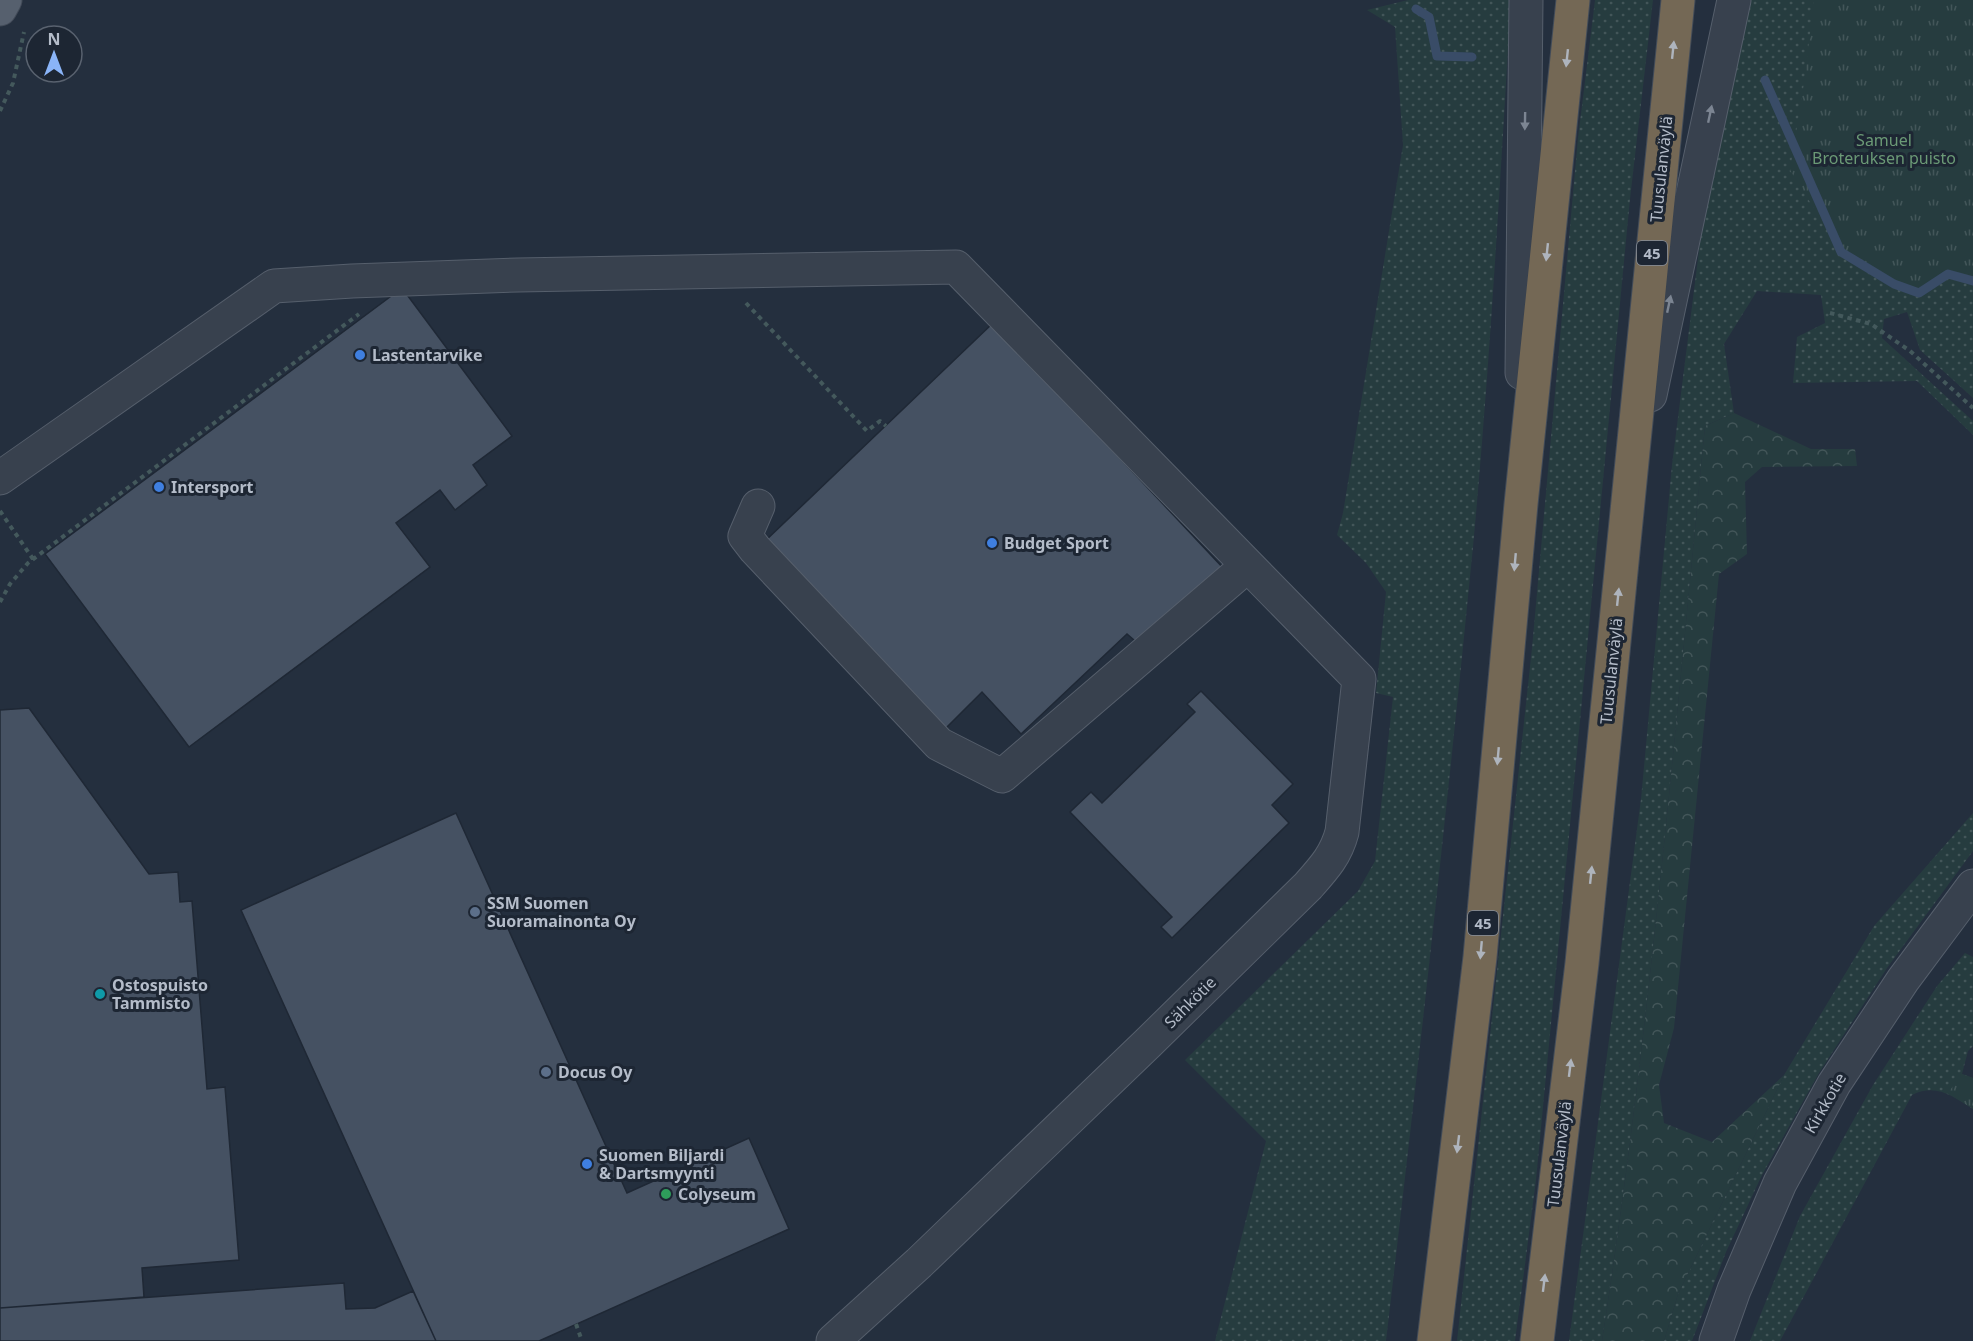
<svg xmlns="http://www.w3.org/2000/svg" width="1973" height="1341" font-family="'Noto Sans',sans-serif">
<defs>
<pattern id="grass-dots" width="8" height="8" patternUnits="userSpaceOnUse" patternTransform="scale(1.5)"><rect width="8" height="8" fill="#263c3f"/><path d="M2 2h.1M6 6h.1" fill="none" stroke="#435659" stroke-width="1.8" stroke-linecap="round"/></pattern>
<pattern id="forest-crowns" width="20" height="18" patternUnits="userSpaceOnUse" patternTransform="scale(1.5)"><rect width="20" height="18" fill="#263c3f"/><path d="M2 6a3 3 0 1 1 6 0M12 15a3 3 0 1 1 6 0" fill="none" stroke="#435659"/></pattern>
<pattern id="park-tufts" width="24" height="20" patternUnits="userSpaceOnUse" patternTransform="scale(1.5)"><rect width="24" height="20" fill="#263c3f"/><path d="M3 7l-1-3M5 7V3M7 7l1-3M15 17l-1-3M17 17v-4M19 17l1-3" fill="none" stroke="#435659"/></pattern>
</defs>
<rect width="100%" height="100%" fill="#242f3e"/>
<path fill="url(#grass-dots)" d="M1408,0H1511C1500,182 1490,365 1473,547C1447,812 1417,1077 1386,1341H1215L1266,1141L1185,1060L1358,891L1375,861L1393,697L1376,693L1386,592L1366,563L1337,535L1343,513L1403,145L1395,27L1367,10Z
M1595,0H1653L1630,199L1536,1180L1515,1341H1457L1532,648L1578,138Z
M1747,0H1944L1973,9V398L1920,350L1907,312L1884,319L1882,338L1973,421V435L1917,381L1793,383L1797,337L1825,323L1821,295L1757,291L1724,344L1734,413L1705,426C1675,732 1649,1038 1602,1341H1569L1641,799L1672,465L1709,171Z
M1973,813V851L1887,968L1819,1073L1762,1175L1726,1252L1692,1341H1664L1678,1294L1784,1075L1874,926Z
M1965,953L1973,957V1046L1968,1051L1962,1074L1973,1078V1109C1952,1096 1936,1083 1912,1095L1780,1341H1750L1800,1216L1873,1085L1937,986Z"/>
<path fill="url(#forest-crowns)" d="M1734,413L1811,449H1855L1857,466L1762,467L1745,482L1747,554L1719,574L1674,1028L1659,1085L1664,1123L1712,1142L1784,1075L1678,1294L1664,1341H1602C1649,1038 1675,731 1705,426Z"/>
<path fill="url(#park-tufts)" d="M1814,0H1973V281L1948,274L1919,293L1894,284L1841,252L1790,170L1804,83Z
M1962,1074L1973,1078V1109L1948,1093Z"/>
<g fill="none" stroke-linecap="round" stroke-linejoin="round">
<path stroke="#394c67" stroke-width="9" d="M1416,9L1429,17L1437,56L1472,57
M1765,80L1841,252L1894,284L1919,293L1948,274L1973,281"/>
</g>
<path fill="#455162" stroke="#1f2835" stroke-width="1.5" d="M402,288L512,436L473,465L487,485L455,510L440,490L396,523L430,567L189,747L45,554Z
M993,323L1225,570L1141,646L1127,634L1021,734L982,692L945,729L762,544Z
M1201,691L1293,784L1272,805L1289,823L1172,938L1161,927L1172,917L1070,812L1091,792L1102,803L1195,712L1187,704Z
M29,708L149,874L178,872L180,902L192,901L207,1089L225,1087L239,1260L142,1268L144,1297L0,1308V710Z
M456,813L627,1193L749,1138L789,1229L539,1341H436L241,910Z
M344,1283L346,1309L375,1308L413,1291L436,1341H0V1308Z"/>
<g fill="none" stroke-linecap="round" stroke-linejoin="round">
<defs>
<path id="minor" d="M1522,373L1526,0
M1650,395L1734,0
M0,478L274,286L352,281L518,275L956,267L1359,679L1342,832C1336,855 1324,868 1308,886L1148,1043L919,1263L833,1341
M758,506L745,536L755,549L939,744L1002,776L1247,566
M1716,1341L1734,1290L1780,1183L1834,1084L1903,980L1973,886"/>
<path id="major" d="M0,9L5,0"/>
<path id="highway" d="M1434,1341L1480,957L1521,504L1573,0
M1537,1341L1582,963L1678,0"/>
</defs>
<use href="#minor" stroke="#565f6c" stroke-width="35"/>
<use href="#major" stroke="#414a57" stroke-width="35"/>
<use href="#highway" stroke="#434c59" stroke-width="35"/>
<path stroke="#44595c" stroke-width="4" stroke-dasharray="4.5 4.5" stroke-linecap="butt" d="M0,111L13,83L24,32
M746,303L867,431L880,421L886,426
M1830,313L1871,324L1910,351L1973,408
M0,511L33,559
M0,602L10,584L28,563L359,314
M576,1324L582,1341"/>
<use href="#minor" stroke="#38414e" stroke-width="33"/>
<use href="#major" stroke="#56606e" stroke-width="33"/>
<use href="#highway" stroke="#746855" stroke-width="33"/>
</g>
<defs><path id="oneway-solid" d="M-6-.8H1V-3.2L6.5 0L1 3.2V.8H-6Z" transform="scale(1.5)"/></defs>
<g fill="#aeb4bd">
<use href="#oneway-solid" transform="translate(1673 50) rotate(-84)"/>
<use href="#oneway-solid" transform="translate(1567 58) rotate(96)"/>
<use href="#oneway-solid" transform="translate(1547 252) rotate(96)"/>
<use href="#oneway-solid" transform="translate(1515 562) rotate(95)"/>
<use href="#oneway-solid" transform="translate(1618 597) rotate(-84)"/>
<use href="#oneway-solid" transform="translate(1498 756) rotate(95)"/>
<use href="#oneway-solid" transform="translate(1591 875) rotate(-84)"/>
<use href="#oneway-solid" transform="translate(1481 950) rotate(95)"/>
<use href="#oneway-solid" transform="translate(1570 1068) rotate(-83)"/>
<use href="#oneway-solid" transform="translate(1458 1144) rotate(97)"/>
<use href="#oneway-solid" transform="translate(1544 1283) rotate(-83)"/>
</g>
<g fill="#7c8592">
<use href="#oneway-solid" transform="translate(1710 114) rotate(-78)"/>
<use href="#oneway-solid" transform="translate(1525 121) rotate(91)"/>
<use href="#oneway-solid" transform="translate(1669 304) rotate(-78)"/>
</g>
<g fill="#3f7fe0" stroke="#1d2633" stroke-width="2">
<circle cx="360" cy="355" r="6"/>
<circle cx="159" cy="487" r="6"/>
<circle cx="992" cy="543" r="6"/>
<circle cx="587" cy="1164" r="6"/>
</g>
<g fill="#5c6f8a" stroke="#1d2633" stroke-width="2">
<circle cx="475" cy="912" r="6"/>
<circle cx="546" cy="1072" r="6"/>
</g>
<circle fill="#0f9aa8" stroke="#1d2633" stroke-width="2" cx="100" cy="994" r="6"/>
<circle fill="#2e9e5b" stroke="#1d2633" stroke-width="2" cx="666" cy="1194" r="6"/>
<g text-anchor="middle" dominant-baseline="central" stroke-width="6" stroke-linejoin="round" paint-order="stroke">
<g fill="#1d2633" stroke="#878f9c" stroke-width="1.5">
<rect x="1637" y="241" width="30" height="24" rx="4.5"/>
<rect x="1468" y="911" width="30" height="24" rx="4.5"/>
</g>
<g font-size="15" font-weight="bold" fill="#b4bcc9">
<text x="1652" y="253">45</text>
<text x="1483" y="923">45</text>
</g>
<g font-size="16" fill="#6b9a76" stroke="#1d2633">
<text x="1884" y="140">Samuel<tspan x="1884" dy="18">Broteruksen puisto</tspan></text>
</g>
<g font-size="16" fill="#b4bcc9" stroke="#1d2633">
<text transform="translate(1661 169) rotate(-84)">Tuusulanväylä</text>
<text transform="translate(1611 671) rotate(-84)">Tuusulanväylä</text>
<text transform="translate(1190 1002) rotate(-45)">Sähkötie</text>
<text transform="translate(1825 1103) rotate(-60)">Kirkkotie</text>
<text transform="translate(1559 1154) rotate(-83)">Tuusulanväylä</text>
</g>
<g font-size="16" font-weight="bold" fill="#b4bcc9" stroke="#1d2633" text-anchor="start">
<text x="372" y="355">Lastentarvike</text>
<text x="171" y="487">Intersport</text>
<text x="1004" y="543">Budget Sport</text>
<text x="487" y="903">SSM Suomen<tspan x="487" dy="18">Suoramainonta Oy</tspan></text>
<text x="112" y="985">Ostospuisto<tspan x="112" dy="18">Tammisto</tspan></text>
<text x="558" y="1072">Docus Oy</text>
<text x="599" y="1155">Suomen Biljardi<tspan x="599" dy="18">&amp; Dartsmyynti</tspan></text>
<text x="678" y="1194">Colyseum</text>
</g>
</g>
<g transform="translate(54 54)"><circle r="28" fill="#1d2633" stroke="#59626f" stroke-width="1.5"/>
<path d="M0-4.5L10 22L0 15L-10 22Z" fill="#8ab4f8"/>
<text y="-9" font-size="16" font-weight="bold" text-anchor="middle" fill="#b4bcc9">N</text>
</g>
</svg>
